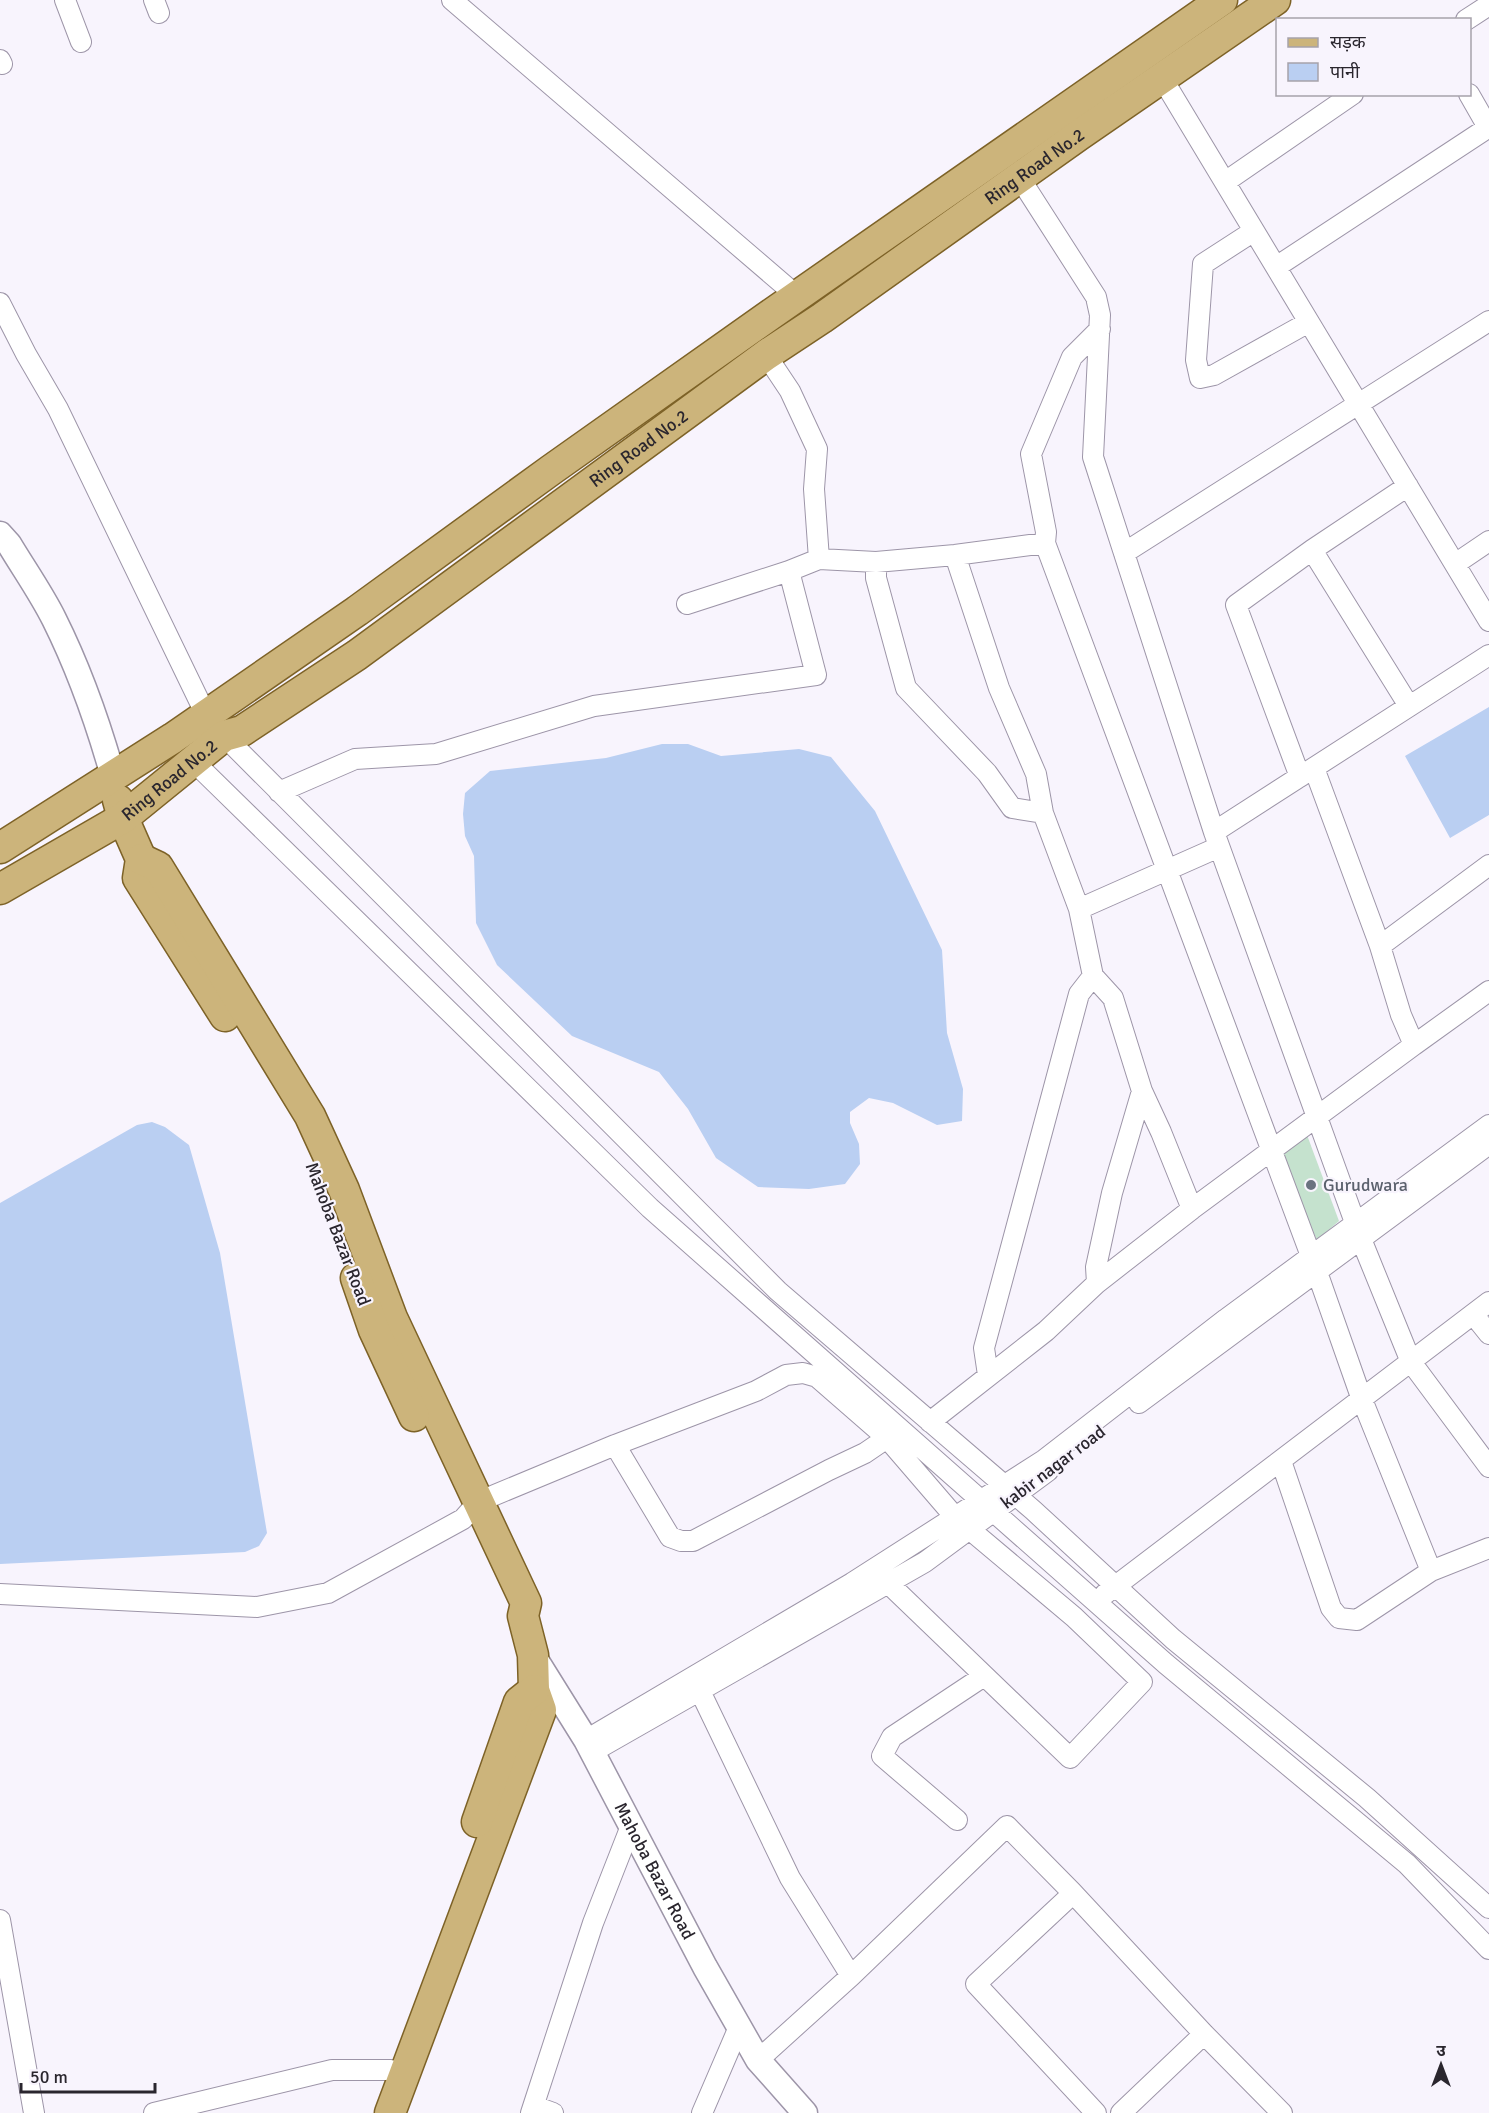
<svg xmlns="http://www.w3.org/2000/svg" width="1489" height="2113" font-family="Signika,'Noto Sans Devanagari',sans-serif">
<rect width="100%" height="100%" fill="#f8f4fd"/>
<path fill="#c5e2ce" d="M1307,1135L1339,1221L1317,1240L1302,1210L1279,1153Z"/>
<path fill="#bacff2" d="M1489,707V815L1450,838L1405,756Z
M662,744H688L721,756L799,749L831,757L875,811L942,950L947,1033L963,1089L962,1121L937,1125L893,1103L869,1098L850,1112V1123L859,1144L860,1164L845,1184L809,1189L758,1187L716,1158L688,1109L659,1072L572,1036L497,965L476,923L474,856L465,836L463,814L465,793L490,771L606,758Z
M152,1122L165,1127L189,1145L220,1253L267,1533L259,1546L245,1552L0,1564V1203L137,1125Z"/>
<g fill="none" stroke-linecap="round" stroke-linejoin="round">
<defs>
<path id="minor" d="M65,0L81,42
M154,0L159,13
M452,0L797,296
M1466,20L1489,5
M0,60L2,64
M1162,78L1489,621
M1469,94L1489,129
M1019,177L1096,297L1100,315L1093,457L1214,832
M1225,182L1353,94
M1254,231L1203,264L1196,360L1200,378L1214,375L1309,322
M1276,267L1489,127
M0,303L26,354L58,409L206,715
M1100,329L1072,357L1031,454L1046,532L1045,543L1317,1272L1361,1397L1431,1571
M766,355L790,391L817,449L814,489L819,559
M1312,550L1409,706
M1124,553L1489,321
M955,555L999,688L1036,774L1043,813L1079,909L1093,976L1113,998L1142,1091L1112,1193L1096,1267L1097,1283
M876,562V578L906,688L987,773L1012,808L1043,813
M1455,564L1489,541
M687,604L789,571L819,559L876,562L955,555L1045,543
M1489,655L1214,832L1361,1239L1411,1362L1489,1467
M224,736L778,1291L1033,1510L1173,1639L1367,1798L1489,1908
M193,761L650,1208L1166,1664L1407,1864L1489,1949
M1300,777L1236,605L1312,550L1408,486
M279,792L355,759L436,754L594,706L816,675L789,571
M1079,909L1219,847
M1380,946L1489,865
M1414,1045L1489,991
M1142,1091L1161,1132L1192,1209
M1473,1314L1489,1334
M988,1375L984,1348L1079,994L1093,976
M1139,1403L1489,1144
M930,1422L1046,1331L1097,1283L1192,1209L1414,1045L1401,1015L1380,946L1314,768
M615,1445L670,1537L681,1541H693L829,1470L865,1453L887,1438L955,1517L1074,1617L1142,1682L1070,1758L888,1583
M1281,1461L1331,1608L1339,1618L1357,1620L1431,1571L1489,1548
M0,1594L257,1607L328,1593L463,1519L478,1502L615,1445L756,1391L786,1375L803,1373L817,1377L887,1438
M1105,1594L1489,1302
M700,1691L790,1878L851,1976L1007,1826L1072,1892L1204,2034L1282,2113
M586,1740L852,1583L1044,1460L1226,1319L1489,1125
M592,1752L925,1562L1048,1471
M957,1820L882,1756L892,1737L984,1676
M1066,1900L976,1984L1096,2113
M0,1920L34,2113
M758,2060L851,1976
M534,2106L553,2113
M154,2113L332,2070H391
M531,2113L593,1923L631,1826
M702,2113L739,2027
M1121,2113L1204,2034"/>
<g id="tertiary">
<path d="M0,534L9,544C24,569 41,593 54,619C79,669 98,723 113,776"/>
<path id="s1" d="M533,1655L586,1740L705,1967L758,2060L805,2113"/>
</g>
<g id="primary">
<path d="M118,800L123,818L141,859L138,878L225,1016"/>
<path d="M0,848L173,738L357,611L551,470L770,315L1222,0"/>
<path d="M141,859L158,867L310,1116L344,1190L392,1318L526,1603L523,1616L533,1655L534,1690L541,1710L390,2113"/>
<path id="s2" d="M0,889L123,818L224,736L242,731L357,655L766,355L822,318L1079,135L1275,0"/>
<path d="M356,1278L374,1330L414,1416"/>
<path d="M477,1822L519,1702L534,1690"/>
</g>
</defs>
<use href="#minor" stroke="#9d95a8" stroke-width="22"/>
<use href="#tertiary" stroke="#9d95a8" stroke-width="27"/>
<use href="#primary" stroke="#7d6227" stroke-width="33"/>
<use href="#minor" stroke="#fff" stroke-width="20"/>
<use href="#tertiary" stroke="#fff" stroke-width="24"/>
<use href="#primary" stroke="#ccb47b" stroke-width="30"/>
</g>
<circle fill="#6b7280" stroke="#f8f4fd" stroke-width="2" cx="1311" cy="1185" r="6"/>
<g text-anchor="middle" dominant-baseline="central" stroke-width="4.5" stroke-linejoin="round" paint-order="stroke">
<g font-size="18" fill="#2a262e" stroke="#f8f4fd">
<text stroke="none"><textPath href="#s2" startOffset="1264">Ring Road No.2</textPath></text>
<text stroke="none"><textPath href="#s2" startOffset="778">Ring Road No.2</textPath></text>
<text stroke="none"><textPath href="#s2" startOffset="202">Ring Road No.2</textPath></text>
<text transform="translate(338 1234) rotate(69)">Mahoba Bazar Road</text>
<text transform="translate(1053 1467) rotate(-37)">kabir nagar road</text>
<text stroke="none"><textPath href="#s1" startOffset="248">Mahoba Bazar Road</textPath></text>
</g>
<g font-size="18" fill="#5b616d" stroke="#f8f4fd" text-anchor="start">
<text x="1323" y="1185">Gurudwara</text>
</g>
</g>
<rect x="1276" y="18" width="195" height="78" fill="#f8f4fd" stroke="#a6a2aa" stroke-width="1.5"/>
<rect x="1288" y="38" width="30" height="9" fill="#ccb47b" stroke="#a6a2aa" stroke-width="1.5"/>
<text x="1330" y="48" font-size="18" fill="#2a262e">सड़क</text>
<rect x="1288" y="63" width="30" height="18" fill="#bacff2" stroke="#a6a2aa" stroke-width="1.5"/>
<text x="1330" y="78" font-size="18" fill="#2a262e">पानी</text>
<g transform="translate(1441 2065)" stroke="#f8f4fd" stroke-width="4.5" paint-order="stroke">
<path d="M0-4.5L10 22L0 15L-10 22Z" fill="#2a262e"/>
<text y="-9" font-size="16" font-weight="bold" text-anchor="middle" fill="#2a262e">उ</text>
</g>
<path d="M21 2083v9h134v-9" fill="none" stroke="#2a262e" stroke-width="3"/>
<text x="30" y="2083" font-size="18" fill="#2a262e" stroke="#f8f4fd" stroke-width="4.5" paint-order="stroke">50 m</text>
</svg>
